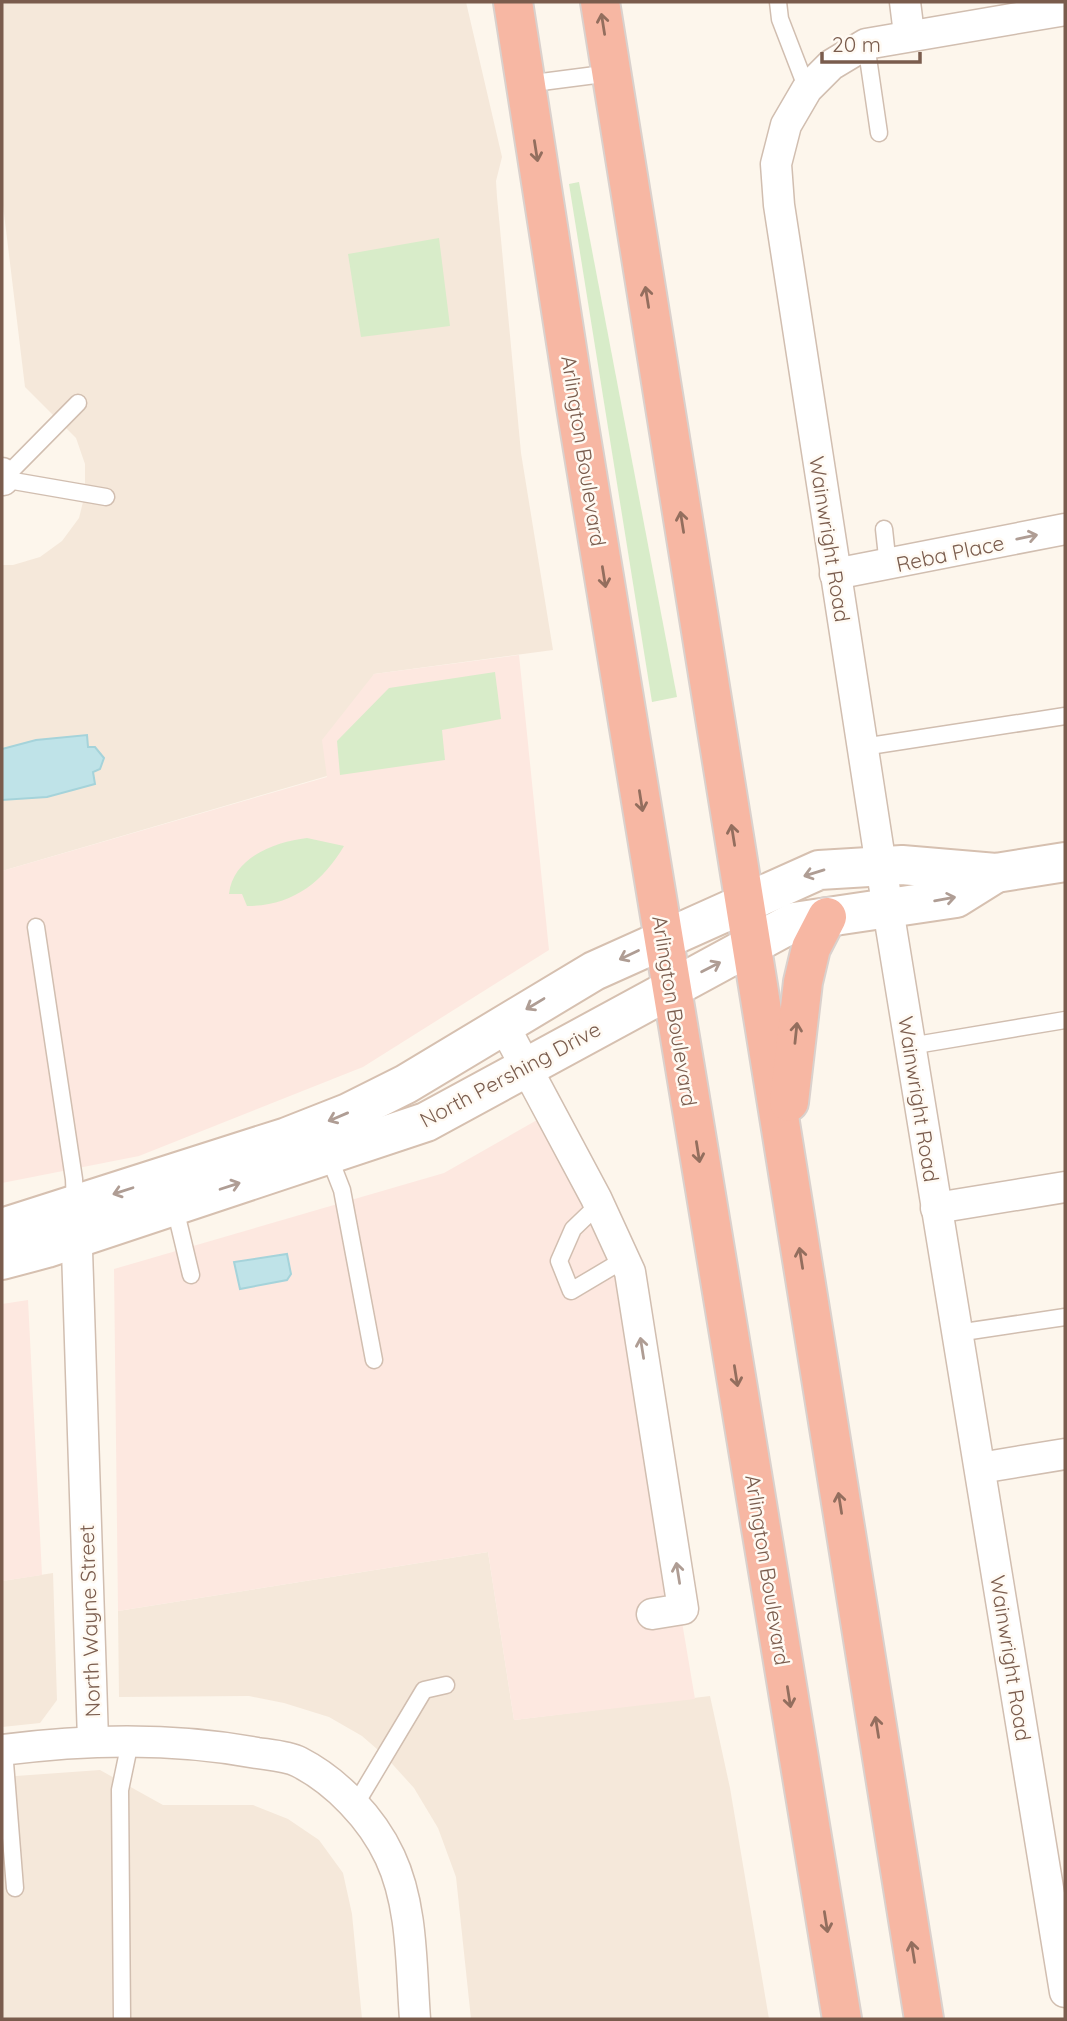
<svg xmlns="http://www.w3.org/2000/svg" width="1067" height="2021" font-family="Quicksand,sans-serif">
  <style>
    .residential { fill: #f5e8da }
    .commercial { fill: #fde8e0 }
    .green { fill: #d8ecc9 }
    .water { fill: #bfe3e8; stroke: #a5d3da; stroke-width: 2 }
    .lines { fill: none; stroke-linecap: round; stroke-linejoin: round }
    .lane-casing { stroke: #d1beb0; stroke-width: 19 }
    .street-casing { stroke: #d1beb0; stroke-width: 33 }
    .secondary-casing { stroke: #d6c0b0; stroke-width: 42 }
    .highway-casing { stroke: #dad1cd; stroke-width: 42 }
    .lane { stroke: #fff; stroke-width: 16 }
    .street { stroke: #fff; stroke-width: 30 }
    .secondary { stroke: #fff; stroke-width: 38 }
    .highway { stroke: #f7b7a3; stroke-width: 38 }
    .oneway { stroke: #936e5e }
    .oneway2 { stroke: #af9d94 }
    .labels { text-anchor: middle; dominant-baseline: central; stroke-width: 5; stroke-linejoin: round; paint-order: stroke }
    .street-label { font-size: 21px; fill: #7a5c4d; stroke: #fffaf3 }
  </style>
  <rect width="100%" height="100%" fill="#fdf6ec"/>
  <g class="residential">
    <polygon points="2,2 466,2 502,157 496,181 497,197 521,453 553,650 374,674 327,776 2,871 2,565 13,565 40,557 62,541 79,518 85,494 85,464 76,438 25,387 2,197"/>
    <polygon points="488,1552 514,1720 710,1696 730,1788 769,2019 471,2019 456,1877 438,1828 414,1788 385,1756 362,1736 329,1717 284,1703 249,1696 119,1697 118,1611"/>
    <polygon points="53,1573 57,1700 40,1723 2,1727 2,1581"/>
    <polygon points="100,1770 163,1805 253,1805 288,1819 319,1840 343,1873 352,1914 362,2019 2,2019 2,1777"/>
  </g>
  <g class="commercial">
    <polygon points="519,655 549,950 363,1067 139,1156 2,1183 2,871 327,777 322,740 374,674"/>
    <polygon points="537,1120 623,1272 695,1699 514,1720 488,1552 118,1611 114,1269 444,1173"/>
    <polygon points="28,1300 42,1575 2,1581 2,1304"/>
  </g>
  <g class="green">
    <polygon points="579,182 677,697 652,702 569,184"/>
    <polygon points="439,238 450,326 361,337 348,254"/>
    <polygon points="495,672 501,719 442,730 445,760 340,775 337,741 389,688"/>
    <path d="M307 838 344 846C322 883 292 906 247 906L242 894H229C233 857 275 842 307 838Z"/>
  </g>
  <g class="water">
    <polygon points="87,735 88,747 95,747 104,758 100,769 93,772 95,784 47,797 2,800 2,749 36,740"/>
    <polygon points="287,1254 291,1274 287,1280 240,1289 234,1262"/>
  </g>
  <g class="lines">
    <defs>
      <g id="lane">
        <polyline points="778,2 780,19 807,89"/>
        <polyline points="866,44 879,133"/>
        <polyline points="526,84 611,73"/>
        <polyline points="2,479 106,497"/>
        <polyline points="2,480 78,403"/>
        <polyline points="884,529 888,566"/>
        <polyline points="863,747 1065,716"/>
        <polyline points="36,927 74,1179 75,1204"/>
        <polyline points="910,1046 1065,1020"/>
        <polyline points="328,1154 342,1190 374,1360"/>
        <polyline points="174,1204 191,1275"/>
        <polyline points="599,1204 573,1229 559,1261 571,1291 625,1259"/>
        <polyline points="957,1333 1065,1317"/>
        <polyline points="4,1750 15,1888"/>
        <polyline points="354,1807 424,1690 446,1685"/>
        <polyline points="122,2019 120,1790 130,1742"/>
      </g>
      <g id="street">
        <polyline points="905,2 909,34"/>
        <polyline points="1065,10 866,44 831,65 807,89 786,125 776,164 779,205 881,866 1065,1992"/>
        <polyline points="2,473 3,480"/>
        <polyline points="835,574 1065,529"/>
        <polyline points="503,1024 596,1198 630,1272 683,1609 652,1614"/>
        <polyline points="936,1208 1065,1187"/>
        <polyline points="76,1219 93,1740"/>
        <polyline points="980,1468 1065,1454"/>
        <path d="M2 1750C86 1739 173 1737 257 1753 270 1755 287 1756 299 1762 336 1781 372 1818 390 1857 413 1906 411 1966 415 2019"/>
      </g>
      <g id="secondary">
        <polyline points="2,1228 287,1137 348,1113 406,1084 594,971 819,870 902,865 996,873 1065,862"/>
        <polyline points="2,1260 47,1248 426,1122 794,922 956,898 996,873"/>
      </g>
      <g id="highway">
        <polyline points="513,2 577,413 842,2019"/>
        <polyline points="600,2 924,2019"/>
        <polyline points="789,1102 803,982 811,948 827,917"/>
      </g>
    </defs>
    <use href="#lane" class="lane-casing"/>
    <use href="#street" class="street-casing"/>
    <use href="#secondary" class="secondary-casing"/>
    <use href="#highway" class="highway-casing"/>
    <use href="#lane" class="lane"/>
    <use href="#street" class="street"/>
    <use href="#secondary" class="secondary"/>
    <use href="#highway" class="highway"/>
  </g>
  <defs><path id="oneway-shaft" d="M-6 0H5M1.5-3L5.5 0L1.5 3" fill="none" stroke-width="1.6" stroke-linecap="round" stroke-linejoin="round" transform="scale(1.75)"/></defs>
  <g class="oneway">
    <use href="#oneway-shaft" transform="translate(603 24) rotate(-99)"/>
    <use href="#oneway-shaft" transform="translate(536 151) rotate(81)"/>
    <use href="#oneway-shaft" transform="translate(647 297) rotate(-99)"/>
    <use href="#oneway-shaft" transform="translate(682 522) rotate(-99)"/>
    <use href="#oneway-shaft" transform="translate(604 577) rotate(81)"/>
    <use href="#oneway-shaft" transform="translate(641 801) rotate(81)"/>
    <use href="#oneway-shaft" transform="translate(733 835) rotate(-99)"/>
    <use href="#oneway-shaft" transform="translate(796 1033) rotate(-84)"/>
    <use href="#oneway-shaft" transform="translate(698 1152) rotate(81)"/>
    <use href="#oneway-shaft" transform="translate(801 1258) rotate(-99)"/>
    <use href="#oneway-shaft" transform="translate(736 1376) rotate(81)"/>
    <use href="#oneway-shaft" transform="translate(840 1503) rotate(-99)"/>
    <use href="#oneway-shaft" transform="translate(789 1697) rotate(81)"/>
    <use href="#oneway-shaft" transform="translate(877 1727) rotate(-99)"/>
    <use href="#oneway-shaft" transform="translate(826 1922) rotate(81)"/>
    <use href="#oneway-shaft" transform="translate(913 1952) rotate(-99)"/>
  </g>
  <g class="oneway2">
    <use href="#oneway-shaft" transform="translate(1027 537) rotate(-12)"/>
    <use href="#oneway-shaft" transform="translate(814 873) rotate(163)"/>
    <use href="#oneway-shaft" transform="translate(945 899) rotate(-10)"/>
    <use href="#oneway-shaft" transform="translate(629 955) rotate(155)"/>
    <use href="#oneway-shaft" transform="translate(711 967) rotate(-27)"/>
    <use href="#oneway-shaft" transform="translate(535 1004) rotate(149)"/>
    <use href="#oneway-shaft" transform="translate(338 1117) rotate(157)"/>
    <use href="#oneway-shaft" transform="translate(230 1186) rotate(-18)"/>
    <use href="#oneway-shaft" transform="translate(123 1191) rotate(162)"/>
    <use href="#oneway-shaft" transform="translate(642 1348) rotate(-99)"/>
    <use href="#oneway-shaft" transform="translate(678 1573) rotate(-99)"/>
  </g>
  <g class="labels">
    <g class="street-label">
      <text transform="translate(584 451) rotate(81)">Arlington Boulevard</text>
      <text transform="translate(830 539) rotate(81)">Wainwright Road</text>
      <text transform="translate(950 553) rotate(-12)">Reba Place</text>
      <text transform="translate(675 1011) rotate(81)">Arlington Boulevard</text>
      <text transform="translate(510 1074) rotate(-28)">North Pershing Drive</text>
      <text transform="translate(919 1099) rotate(81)">Wainwright Road</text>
      <text transform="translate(768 1570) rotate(81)">Arlington Boulevard</text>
      <text transform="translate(89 1621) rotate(-92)">North Wayne Street</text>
      <text transform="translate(1011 1658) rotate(81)">Wainwright Road</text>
    </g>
  </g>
  <rect width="1067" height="2021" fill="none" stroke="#7a5c4d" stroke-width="7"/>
  <path d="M822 52v10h98v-10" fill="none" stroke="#7a5c4d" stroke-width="3.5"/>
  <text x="832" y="52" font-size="21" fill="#7a5c4d" stroke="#fffaf3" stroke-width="5" paint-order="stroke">20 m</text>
</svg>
